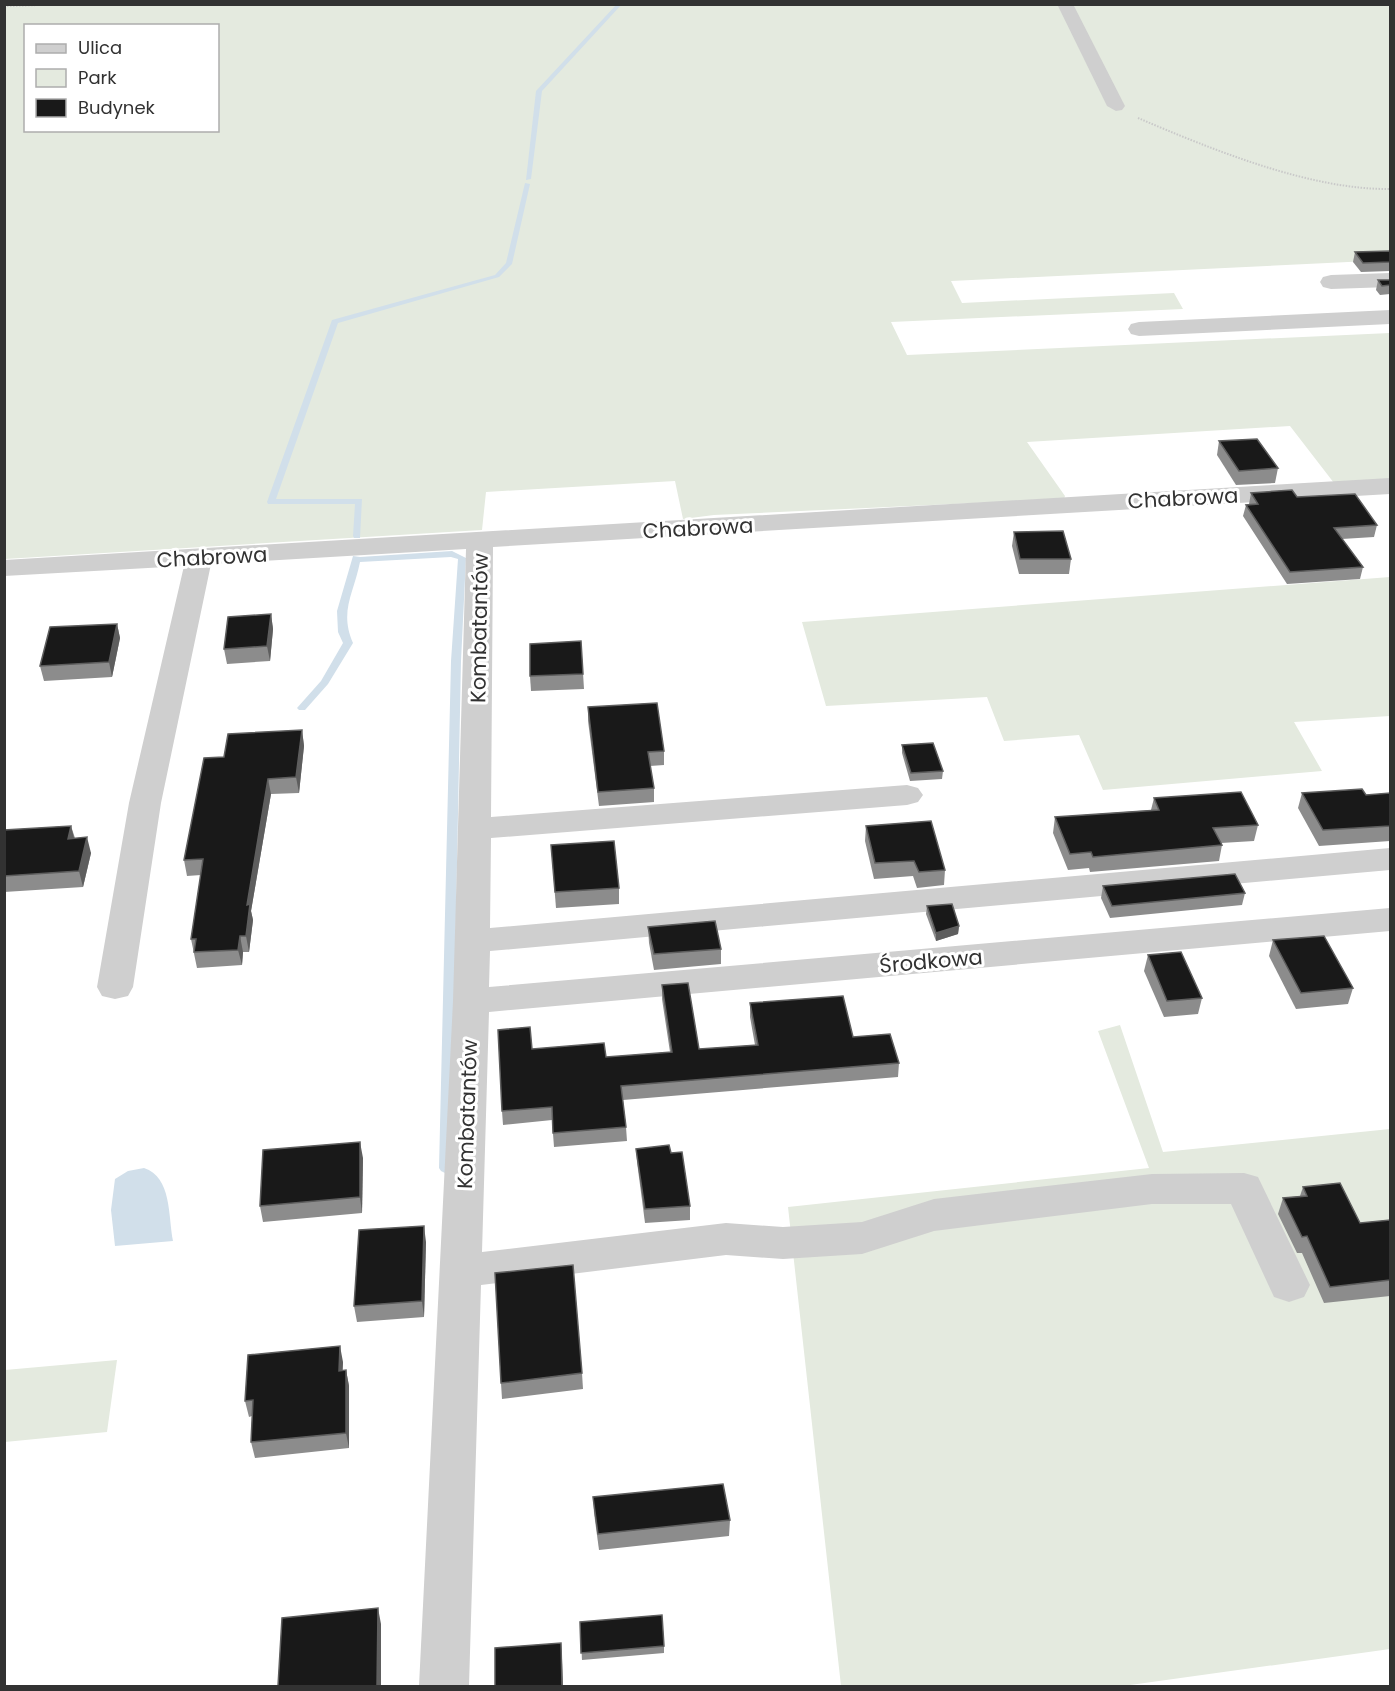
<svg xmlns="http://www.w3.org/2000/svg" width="1395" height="1691" font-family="Poppins,sans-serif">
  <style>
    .green { fill: #e4eadf; fill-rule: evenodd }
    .water { fill: #d1dfea }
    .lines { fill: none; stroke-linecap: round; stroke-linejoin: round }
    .stream { fill: #d1dfea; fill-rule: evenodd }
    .path { stroke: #c9c9c9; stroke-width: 2; stroke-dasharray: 1.5 1.5; stroke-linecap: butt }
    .minor { fill: #cfcfcf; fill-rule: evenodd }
    .wall { fill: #8c8c8c }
    .shaded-wall { fill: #5e5e5e }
    .building { fill: #191919; stroke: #5e5e5e; stroke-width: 1.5 }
    .labels { text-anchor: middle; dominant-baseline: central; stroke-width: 6; stroke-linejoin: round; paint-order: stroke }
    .street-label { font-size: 21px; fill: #323232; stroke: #fff }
  </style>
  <rect width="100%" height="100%" fill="#fff"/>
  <g class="green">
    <path d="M5 5H1390V260L951 281 962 303 1174 293 1183 309 891 322 907 355 1390 333V480L1334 483 1290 426 1027 442 1065 496 1064 499 714 515 683 519 675 481 486 492 482 530 5 559ZM26 26H218V130H26Z"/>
    <polygon points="1390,577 1390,716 1294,722 1322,771 1103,790 1079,735 1004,741 987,697 826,706 802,622"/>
    <polygon points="1120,1025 1163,1152 1390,1129 1390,1649 1123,1686 841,1686 788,1207 1149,1168 1098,1031"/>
    <polygon points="117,1360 107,1432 5,1442 5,1370"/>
  </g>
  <path class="water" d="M144 1168C172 1177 168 1216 173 1241L115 1246 111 1210 115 1179 128 1171Z"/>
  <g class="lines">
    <g class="stream">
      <polygon points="617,4 622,4 542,91 531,179 526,180 536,91"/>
      <polygon points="525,183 530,184 512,264 499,277 338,323 276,499 362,499 360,538 354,538 353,536 355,504 268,504 267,502 332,320 495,275 506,263"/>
      <path d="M452 551 466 558 461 661 451 1168 449 1171 445 1173 441 1171 439 1168 451 661 458 559 451 557 360 562C354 593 339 611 353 643L328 684 305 710H299L297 708 321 681 343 643 338 632 337 611 353 556 360 557Z"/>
    </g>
    <g class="path">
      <polyline points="4,6 74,4"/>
      <path d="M1138 118C1211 149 1310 190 1390 189"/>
    </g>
    <g class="minor">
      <polygon points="1057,4 1073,4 1125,106 1122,110 1116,111 1107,106"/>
      <polygon points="1390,273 1390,287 1331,289 1323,287 1320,282 1323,277 1331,275"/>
      <polygon points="1390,310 1390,324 1139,336 1131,334 1128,329 1131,324 1139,322"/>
      <polygon points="1390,478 1390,494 493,547 491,817 907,785 918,788 923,795 918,802 907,805 491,838 490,928 1390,848 1390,870 490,951 489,987 1390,908 1390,931 489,1012 482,1252 726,1223 783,1227 862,1222 934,1199 1152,1174 1244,1173 1258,1177 1310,1285 1304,1297 1289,1302 1274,1297 1231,1204 1152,1204 934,1231 862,1254 783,1259 726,1255 481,1285 469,1686 419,1686 453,1001 466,549 211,564 161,803 133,987 128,996 115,999 102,996 97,987 129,803 184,566 4,576 4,560"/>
    </g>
  </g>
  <g class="wall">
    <polygon points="1390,251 1390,271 1361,272 1353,262 1355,252"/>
    <polygon points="1378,280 1390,280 1390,294 1380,295 1376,290"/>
    <polygon points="1219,441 1278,468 1275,483 1236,485 1217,455"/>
    <polygon points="1251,493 1297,497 1377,525 1374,537 1342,539 1363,567 1360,579 1287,584 1243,516 1246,505 1249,504"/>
    <polygon points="1014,532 1071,559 1069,574 1019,574 1012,546"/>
    <polygon points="271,614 273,629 270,661 227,664 224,649"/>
    <polygon points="117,624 120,638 112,677 44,681 40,666"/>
    <polygon points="581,641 584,689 531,691 530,676"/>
    <polygon points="588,707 664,751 664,765 650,766 654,788 654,802 599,806 588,721"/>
    <polygon points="302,730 304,746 299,793 271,794 251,911 253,920 249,952 243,952 242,965 197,968 191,939 201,875 187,876 184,860 224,757"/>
    <polygon points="902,745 943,771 942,779 910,781 902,753"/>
    <polygon points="1302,793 1366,795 1390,793 1390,841 1319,846 1298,808"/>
    <polygon points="1154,798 1258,825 1254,841 1221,843 1222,845 1219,861 1090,872 1089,868 1068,870 1053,833 1055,817 1151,810"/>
    <polygon points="71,826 75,838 91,853 83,887 4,892 4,830"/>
    <polygon points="866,826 945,870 944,885 917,888 913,876 874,879 865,841"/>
    <polygon points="551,845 619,888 619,904 556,908"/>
    <polygon points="1103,886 1245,893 1242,905 1110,918 1101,898"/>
    <polygon points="927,906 959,926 958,934 936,941 926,914"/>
    <polygon points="648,927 721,949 721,964 654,970 649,943"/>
    <polygon points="1273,940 1353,988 1348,1004 1296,1009 1269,956"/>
    <polygon points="1148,955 1202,998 1198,1014 1164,1017 1144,971"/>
    <polygon points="662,985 699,1049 755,1045 750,1017 750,1003 853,1037 899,1063 898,1077 623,1100 626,1127 627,1141 554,1147 552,1120 503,1125 502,1111 606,1057 670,1052 662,999"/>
    <polygon points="636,1149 671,1153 690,1206 690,1220 645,1223 637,1162"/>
    <polygon points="363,1158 362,1213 263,1222 260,1206"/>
    <polygon points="1303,1187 1360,1223 1390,1220 1390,1296 1324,1303 1302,1253 1297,1253 1278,1214 1283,1198 1300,1196"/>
    <polygon points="426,1242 424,1317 357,1322 354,1306"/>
    <polygon points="343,1362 342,1371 346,1370 349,1386 349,1448 255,1458 251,1442 252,1416 249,1417 245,1401"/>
    <polygon points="582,1373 583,1389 502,1399 501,1383"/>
    <polygon points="593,1497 730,1520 729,1536 599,1550 594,1513"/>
    <polygon points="580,1622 664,1646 664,1653 582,1660"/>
  </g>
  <g class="shaded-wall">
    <polygon points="271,614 273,629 270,661 267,646"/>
    <polygon points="117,624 120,638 112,677 109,662"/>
    <polygon points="302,730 304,746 299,793 296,777"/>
    <polygon points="268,779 271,794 251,911 253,920 249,952 246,936 247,905"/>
    <polygon points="71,826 75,842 68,839"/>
    <polygon points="87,837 91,853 83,887 79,871"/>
    <polygon points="959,926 958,934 936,941 936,933"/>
    <polygon points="240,936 243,952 242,965 238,950"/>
    <polygon points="360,1142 363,1158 362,1213 360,1197"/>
    <polygon points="424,1226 426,1242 424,1317 422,1301"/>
    <polygon points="340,1346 343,1362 342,1387 339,1371"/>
    <polygon points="346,1370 349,1386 349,1448 346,1433"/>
    <polygon points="378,1608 381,1624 381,1686 377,1686"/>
    <polygon points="561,1643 562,1659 563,1686 562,1686"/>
  </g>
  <g class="building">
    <polygon points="1390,251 1390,262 1363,263 1355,252"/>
    <polygon points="1378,280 1390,280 1390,285 1382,286"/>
    <polygon points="1257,439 1278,468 1239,471 1219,441"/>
    <polygon points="1292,490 1297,497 1355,494 1377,525 1334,528 1363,567 1290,572 1246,505 1258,504 1251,493"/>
    <polygon points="1063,531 1071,559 1020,559 1014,532"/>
    <polygon points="271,614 267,646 224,649 228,617"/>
    <polygon points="117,624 109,662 40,666 50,627"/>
    <polygon points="581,641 583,674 530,676 530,644"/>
    <polygon points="657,703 664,751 648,752 654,788 598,792 588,707"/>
    <polygon points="302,730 296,777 268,779 247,905 250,904 246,936 240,936 238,950 194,952 196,939 191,939 203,859 184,860 204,758 224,757 228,734"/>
    <polygon points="933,743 943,771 911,773 902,745"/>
    <polygon points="1362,789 1366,795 1390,793 1390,826 1323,830 1302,793"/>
    <polygon points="1241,792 1258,825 1213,828 1222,845 1093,857 1091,852 1070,854 1055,817 1159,810 1154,798"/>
    <polygon points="931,821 945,870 919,872 914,861 875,863 866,826"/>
    <polygon points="71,826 68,839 87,837 79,871 4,876 4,830"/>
    <polygon points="614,841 619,888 555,892 551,845"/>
    <polygon points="1235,874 1245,893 1112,906 1103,886"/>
    <polygon points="952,904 959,926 936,933 927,906"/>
    <polygon points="715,921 721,949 654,954 648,927"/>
    <polygon points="1324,936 1353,988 1301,993 1273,940"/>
    <polygon points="1181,952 1202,998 1167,1001 1148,955"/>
    <polygon points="688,983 699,1049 758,1045 750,1003 843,996 853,1037 890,1034 899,1063 621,1086 626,1127 553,1133 552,1107 502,1111 498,1030 530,1027 532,1049 604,1043 606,1057 672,1052 662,985"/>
    <polygon points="360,1142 360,1197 260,1206 263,1150"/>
    <polygon points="669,1145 671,1153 682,1152 690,1206 645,1209 636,1149"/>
    <polygon points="1340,1183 1360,1223 1390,1220 1390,1280 1330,1287 1307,1236 1302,1237 1283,1198 1307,1196 1303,1187"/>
    <polygon points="424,1226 422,1301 354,1306 359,1230"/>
    <polygon points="573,1265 582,1373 501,1383 495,1273"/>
    <polygon points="340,1346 339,1371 346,1370 346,1433 251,1442 253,1400 245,1401 248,1355"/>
    <polygon points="723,1484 730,1520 598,1534 593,1497"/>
    <polygon points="378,1608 377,1686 278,1686 282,1618"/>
    <polygon points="662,1615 664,1646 581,1653 580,1622"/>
    <polygon points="561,1643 562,1686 495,1686 495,1648"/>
  </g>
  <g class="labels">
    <g class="street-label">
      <text transform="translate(1183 498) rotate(-3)">Chabrowa</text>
      <text transform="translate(698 528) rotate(-3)">Chabrowa</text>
      <text transform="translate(212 557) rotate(-3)">Chabrowa</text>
      <text transform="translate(479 628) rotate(-89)">Kombatantów</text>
      <text transform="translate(931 961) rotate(-5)">Środkowa</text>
      <text transform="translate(467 1114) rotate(-88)">Kombatantów</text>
    </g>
  </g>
  <rect width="1395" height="1691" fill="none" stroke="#323232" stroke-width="12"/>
  <rect x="24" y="24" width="195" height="108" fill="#ffffff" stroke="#adadad" stroke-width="1.5"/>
  <rect x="36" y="44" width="30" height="9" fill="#cfcfcf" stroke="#adadad" stroke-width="1.5"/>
  <text x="78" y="54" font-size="18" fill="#323232">Ulica</text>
  <rect x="36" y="69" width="30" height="18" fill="#e4eadf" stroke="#adadad" stroke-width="1.5"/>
  <text x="78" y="84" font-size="18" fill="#323232">Park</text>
  <rect x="36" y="99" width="30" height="18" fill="#191919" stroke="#adadad" stroke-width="1.5"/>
  <text x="78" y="114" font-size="18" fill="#323232">Budynek</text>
</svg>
